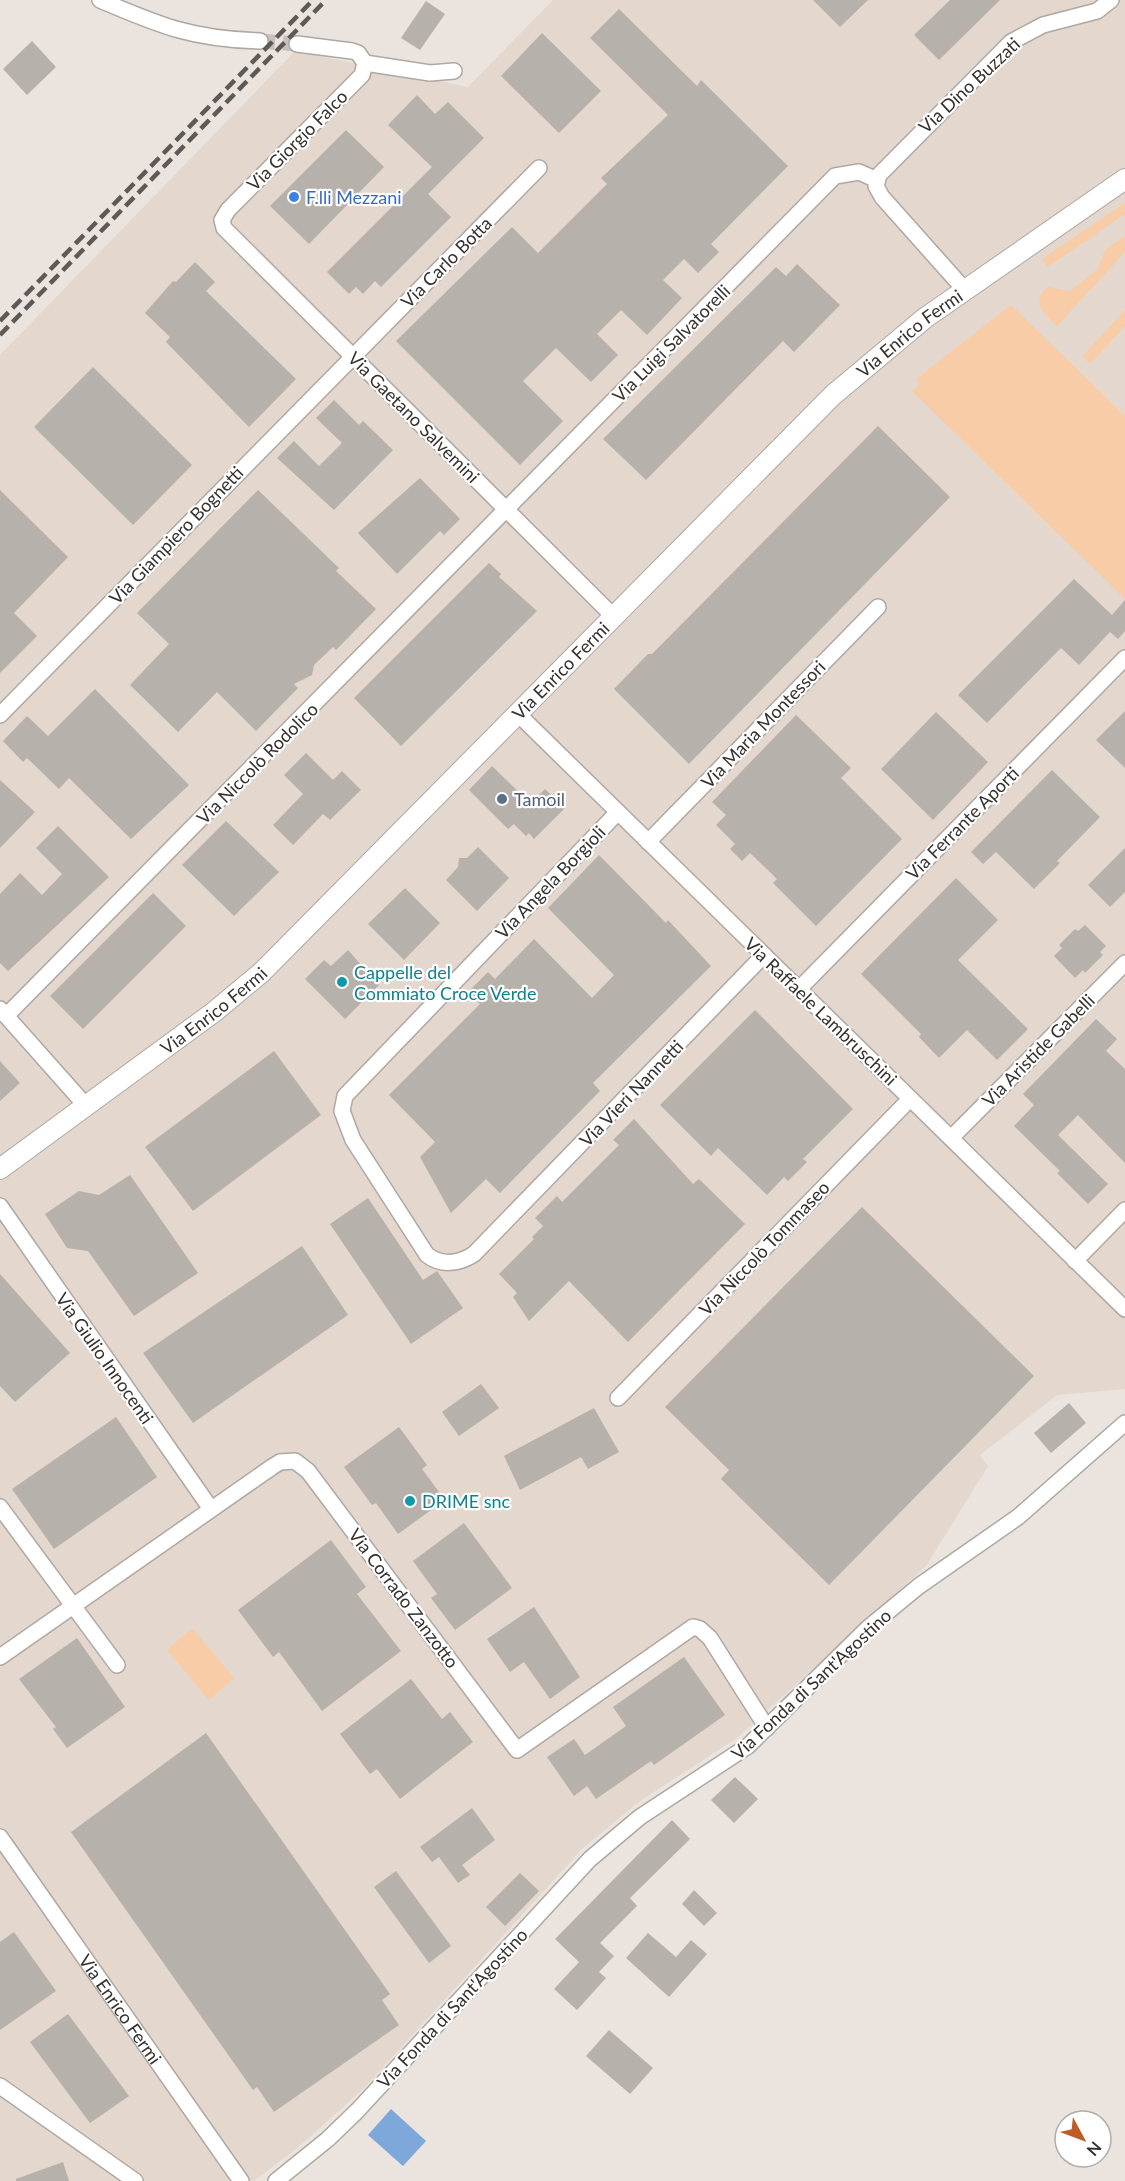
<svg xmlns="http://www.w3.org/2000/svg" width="1125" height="2181" font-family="Lato,sans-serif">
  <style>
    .built { fill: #e4d7cd }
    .green { fill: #f8cca6 }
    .water { fill: #7ea8d9 }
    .building { fill: #b7b1ac }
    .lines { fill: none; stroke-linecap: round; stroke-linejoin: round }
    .street-tunnel { stroke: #c6bfbb; stroke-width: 15; stroke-dasharray: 15 8; stroke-linecap: butt }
    .street-casing { stroke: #aea8a3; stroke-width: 18 }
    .secondary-casing { stroke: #aea8a3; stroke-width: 22 }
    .street { stroke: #fff; stroke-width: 15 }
    .secondary { stroke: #fff; stroke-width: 20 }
    .rail { stroke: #5d5957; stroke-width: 4.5; stroke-dasharray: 12 6; stroke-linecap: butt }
    .shop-dot { fill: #3f7fe0; stroke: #fff; stroke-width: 2 }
    .service-dot { fill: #5c6f8a; stroke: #fff; stroke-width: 2 }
    .culture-dot { fill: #0f9aa8; stroke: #fff; stroke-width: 2 }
    .labels { text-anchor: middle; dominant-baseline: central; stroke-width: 4.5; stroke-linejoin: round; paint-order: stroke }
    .street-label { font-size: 18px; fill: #34312f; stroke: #fff }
    .shop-label { font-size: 18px; fill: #366cbe; stroke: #fff; text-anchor: start }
    .service-label { font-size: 18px; fill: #4e5e75; stroke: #fff; text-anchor: start }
    .culture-label { font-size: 18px; fill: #0d838f; stroke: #fff; text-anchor: start }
  </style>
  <rect width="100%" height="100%" fill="#eae3de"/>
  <polygon class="built" points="553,0 1125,0 1125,1389 1057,1395 980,1455 988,1466 926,1566 737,1738 640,1801 583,1848 363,2089 301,2145 254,2181 0,2181 0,355 295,51 468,87"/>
  <g class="green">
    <polygon points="1125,203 1125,214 1048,267 1042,259"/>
    <path d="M1125 236V252L1057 326C1045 314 1029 302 1048 287L1070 291 1098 269 1105 250Z"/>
    <polygon points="1011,305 1125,416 1125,599 912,391 920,384 916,379"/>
    <polygon points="1125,310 1125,326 1090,364 1083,356"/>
    <polygon points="192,1628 234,1678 209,1700 167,1650"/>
  </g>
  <polygon class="water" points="391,2109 426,2141 403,2166 368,2135"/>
  <g class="building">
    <polygon points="813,0 868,0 840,27"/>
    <polygon points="950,0 1000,0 939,60 914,35"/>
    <polygon points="426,1 445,14 420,50 401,38"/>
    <polygon points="619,9 697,86 701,80 788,166 711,244 719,252 698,273 684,259 663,280 682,298 647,335 621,310 597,334 618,355 591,382 556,348 523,381 563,421 520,465 396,341 512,227 538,253 607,184 601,178 668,115 590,38"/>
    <polygon points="542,33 601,91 559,133 501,76"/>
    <polygon points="32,41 56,67 27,95 3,69"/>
    <polygon points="417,95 435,114 448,102 484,138 428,194 451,217 381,287 375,281 363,294 356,287 349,294 327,272 432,167 388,125"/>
    <polygon points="346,130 384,167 309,244 270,206"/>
    <polygon points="195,262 215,282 206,291 296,379 249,427 166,342 170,337 145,313 173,281 176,282"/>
    <polygon points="797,264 840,305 794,352 783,341 646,480 603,439 776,267 786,276"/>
    <polygon points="93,367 192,465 133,525 34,427"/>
    <polygon points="334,400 359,425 363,421 393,450 334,510 277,458 294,441 319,466 342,443 316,418"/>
    <polygon points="878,426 950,497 689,764 614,689 648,654 652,654"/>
    <polygon points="420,478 460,519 444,535 440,531 397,574 358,533"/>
    <polygon points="0,490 68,557 14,613 37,636 0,673"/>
    <polygon points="258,490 339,568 336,571 376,609 336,650 333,647 314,665 312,675 294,684 298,688 256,731 217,692 178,732 130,685 169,644 137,613"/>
    <polygon points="489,563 501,574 499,577 537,611 401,746 354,698"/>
    <polygon points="1074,579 1112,615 1125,600 1125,631 1118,639 1110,632 1079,665 1061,648 987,723 958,695"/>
    <polygon points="95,689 189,785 131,839 69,778 59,789 27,758 23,762 3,741 27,716 48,736"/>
    <polygon points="1125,711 1125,768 1096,740"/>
    <polygon points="936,712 988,762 933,820 881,769"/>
    <polygon points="796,715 851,768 841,778 902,839 816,926 773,883 777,879 750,853 742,861 730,849 735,844 716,825 726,815 712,802"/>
    <polygon points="306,753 333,780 342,771 361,790 330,820 323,814 293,845 273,825 303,794 284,775"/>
    <polygon points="492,766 523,796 539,795 545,789 565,808 534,839 529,833 526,836 514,824 508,829 469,790"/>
    <polygon points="1052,770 1100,817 1057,861 1060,863 1034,889 996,852 983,864 971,852"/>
    <polygon points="0,780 35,812 0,848"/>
    <polygon points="226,821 279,872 234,916 182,865"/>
    <polygon points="58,826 109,877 8,971 0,963 0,894 20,873 42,895 62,874 36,848"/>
    <polygon points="478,847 509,878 477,911 446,880 458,867 459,858 467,858"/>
    <polygon points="1125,848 1125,892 1110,907 1088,885"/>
    <polygon points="599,855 666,923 668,920 711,966 593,1083 600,1091 500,1193 486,1179 451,1213 420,1157 435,1142 389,1095 480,1004 468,992 488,972 495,979 534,939 592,998 614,975 548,908"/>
    <polygon points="956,878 998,920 958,960 1028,1029 997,1060 967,1030 939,1058 919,1037 921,1034 861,974"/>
    <polygon points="405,888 440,923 404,960 368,924"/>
    <polygon points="153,893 186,926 83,1029 50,996"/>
    <polygon points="1085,925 1106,946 1100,952 1103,955 1085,973 1083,970 1075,978 1054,956 1062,948 1059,945 1075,929 1078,931"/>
    <polygon points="348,950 379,985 345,1019 305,979 324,960 331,966"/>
    <polygon points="755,1010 853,1109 803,1159 807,1162 788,1181 784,1177 767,1195 718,1148 711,1156 660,1105"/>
    <polygon points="1096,1019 1117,1039 1106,1051 1125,1069 1125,1163 1078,1115 1058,1135 1108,1184 1088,1204 1057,1173 1060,1171 1014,1126 1034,1105 1023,1094"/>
    <polygon points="274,1051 321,1115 193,1211 145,1147"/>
    <polygon points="0,1061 20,1083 0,1101"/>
    <polygon points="634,1119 693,1184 699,1179 745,1224 628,1342 569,1281 529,1321 513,1297 517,1293 499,1274 534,1239 532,1237 543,1226 535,1218 557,1196 562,1202 619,1145 613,1140"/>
    <polygon points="130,1175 198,1273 134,1316 88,1251 67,1248 45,1214 79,1191 99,1195"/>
    <polygon points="368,1198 423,1280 437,1271 463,1308 411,1344 330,1224"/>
    <polygon points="862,1207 1034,1376 829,1585 721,1479 729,1470 665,1407"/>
    <polygon points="302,1246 348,1315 193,1423 143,1353"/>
    <polygon points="0,1274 70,1353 15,1402 0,1386"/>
    <polygon points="481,1384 499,1408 459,1436 442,1412"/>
    <polygon points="1069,1403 1086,1423 1051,1453 1034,1433"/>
    <polygon points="594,1408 619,1452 588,1469 581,1457 520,1490 504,1456"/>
    <polygon points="116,1417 157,1477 54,1549 12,1489"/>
    <polygon points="399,1427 427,1465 422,1469 445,1500 398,1534 376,1503 372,1505 344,1467"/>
    <polygon points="464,1523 512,1588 455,1630 431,1598 437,1594 413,1561"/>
    <polygon points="331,1540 366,1587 357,1594 401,1651 322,1711 279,1652 273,1657 238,1610"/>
    <polygon points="534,1607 580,1677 550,1699 524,1662 510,1672 487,1639"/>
    <polygon points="77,1638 125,1707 67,1748 53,1729 56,1727 19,1679"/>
    <polygon points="684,1657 725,1715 654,1765 651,1761 596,1799 587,1786 574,1796 547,1757 574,1739 585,1755 626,1726 613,1707"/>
    <polygon points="411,1679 442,1719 450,1712 473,1742 400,1799 377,1769 370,1774 340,1734"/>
    <polygon points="206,1733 390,1994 382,2000 399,2025 274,2112 257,2087 253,2090 71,1832"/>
    <polygon points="735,1777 758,1799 734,1823 711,1800"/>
    <polygon points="472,1808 495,1840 462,1865 470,1875 458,1883 439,1857 432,1862 420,1847"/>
    <polygon points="672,1820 690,1839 630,1898 637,1906 600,1943 614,1956 599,1972 606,1978 577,2010 554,1989 579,1962 555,1939"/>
    <polygon points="396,1871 451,1946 429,1963 374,1887"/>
    <polygon points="520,1873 539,1891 505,1926 486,1907"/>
    <polygon points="694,1890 717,1913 704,1926 682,1904"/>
    <polygon points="14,1932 56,1991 0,2030 0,1942"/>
    <polygon points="648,1933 676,1957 691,1940 707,1954 669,1997 626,1958"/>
    <polygon points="68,2014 129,2096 90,2123 30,2042"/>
    <polygon points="609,2030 653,2068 630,2094 586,2056"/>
    <polygon points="63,2162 69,2181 16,2181 16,2179"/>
  </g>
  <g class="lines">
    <polyline class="street-tunnel" points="260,41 297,44"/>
    <defs>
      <g id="street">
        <path d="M100 0C161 26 192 39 260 41"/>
        <polyline points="297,44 352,51 358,53 365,63"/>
        <polyline points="365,63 362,75 228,210 222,220 224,228 613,616"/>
        <polyline points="365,63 430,73 454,71"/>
        <polyline points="964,289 882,197 876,186 879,175 1011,42 1043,25 1097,11 1111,0"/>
        <polyline points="517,713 1125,1309"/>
        <polyline points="0,715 539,168"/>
        <path d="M618 812 345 1096 342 1111 353 1140 427 1255C441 1266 459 1264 474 1254L764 955"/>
        <polyline points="648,842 878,607"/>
        <polyline points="799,989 1125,658"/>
        <polyline points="0,1009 87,1107"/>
        <polyline points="6,1016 835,176 859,172 877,180"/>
        <polyline points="951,1138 1125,963"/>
        <polyline points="0,1206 211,1509"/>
        <polyline points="1075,1261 1125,1210"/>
        <polyline points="618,1398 910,1099"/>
        <polyline points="0,1507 117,1665"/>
        <polyline points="0,1657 272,1467 280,1462 295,1461 308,1471 517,1750 693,1627 700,1629 710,1638 767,1728"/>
        <path id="s1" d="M0 1837 241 2181"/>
        <polyline points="0,2086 135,2181"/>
        <polyline points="276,2181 328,2139 357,2111 590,1859 640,1817 748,1746 868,1628 919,1586 1018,1517 1125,1423"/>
      </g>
      <g id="secondary">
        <path id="s2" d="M0 1169 214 1012 262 972 833 395 925 318 1125 179"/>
      </g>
    </defs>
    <use href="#street" class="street-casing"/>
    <use href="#secondary" class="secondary-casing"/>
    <use href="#street" class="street"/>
    <use href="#secondary" class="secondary"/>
    <g class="rail">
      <polyline points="0,321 313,0"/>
      <polyline points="0,335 326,0"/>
    </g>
  </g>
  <circle class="shop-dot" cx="294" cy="197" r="6"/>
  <circle class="service-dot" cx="502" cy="799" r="6"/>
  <g class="culture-dot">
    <circle cx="342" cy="982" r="6"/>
    <circle cx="410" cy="1501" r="6"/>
  </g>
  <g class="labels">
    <g class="street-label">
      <text transform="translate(969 85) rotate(-43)">Via Dino Buzzati</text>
      <text transform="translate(297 140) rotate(-45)">Via Giorgio Falco</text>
      <text transform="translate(446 262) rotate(-45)">Via Carlo Botta</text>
      <text stroke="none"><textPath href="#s2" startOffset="1238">Via Enrico Fermi</textPath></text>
      <text transform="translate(671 343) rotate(-45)">Via Luigi Salvatorelli</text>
      <text transform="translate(414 417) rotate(45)">Via Gaetano Salvemini</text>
      <text transform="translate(176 535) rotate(-46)">Via Giampiero Bognetti</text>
      <text stroke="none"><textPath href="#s2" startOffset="752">Via Enrico Fermi</textPath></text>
      <text transform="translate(763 724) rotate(-46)">Via Maria Montessori</text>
      <text transform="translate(257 763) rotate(-45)">Via Niccolò Rodolico</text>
      <text transform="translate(962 823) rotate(-45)">Via Ferrante Aporti</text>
      <text transform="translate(550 882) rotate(-46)">Via Angela Borgioli</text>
      <text stroke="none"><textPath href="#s2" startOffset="266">Via Enrico Fermi</textPath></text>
      <text transform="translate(821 1011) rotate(44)">Via Raffaele Lambruschini</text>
      <text transform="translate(1038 1050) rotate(-45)">Via Aristide Gabelli</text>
      <text transform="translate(631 1093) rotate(-46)">Via Vieri Nannetti</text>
      <text transform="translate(764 1248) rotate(-46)">Via Niccolò Tommaseo</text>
      <text transform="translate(105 1358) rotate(55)">Via Giulio Innocenti</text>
      <text transform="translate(404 1598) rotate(53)">Via Corrado Zanzotto</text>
      <text transform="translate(811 1684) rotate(-43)">Via Fonda di Sant'Agostino</text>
      <text transform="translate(452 2008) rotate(-47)">Via Fonda di Sant'Agostino</text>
      <text stroke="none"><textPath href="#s1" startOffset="210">Via Enrico Fermi</textPath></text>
    </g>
    <g class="shop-label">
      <text x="306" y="197">F.lli Mezzani</text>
    </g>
    <g class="service-label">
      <text x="514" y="799">Tamoil</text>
    </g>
    <g class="culture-label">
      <text x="354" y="972">Cappelle del<tspan x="354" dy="21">Commiato Croce Verde</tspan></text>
      <text x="422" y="1501">DRIME snc</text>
    </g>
  </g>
  <g transform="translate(1083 2139) rotate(131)"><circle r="28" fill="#ffffff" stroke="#aeadac" stroke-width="1.5"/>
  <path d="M0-4.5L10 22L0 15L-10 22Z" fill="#c05c25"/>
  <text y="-9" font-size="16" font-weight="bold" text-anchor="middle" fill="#34312f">N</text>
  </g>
</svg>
